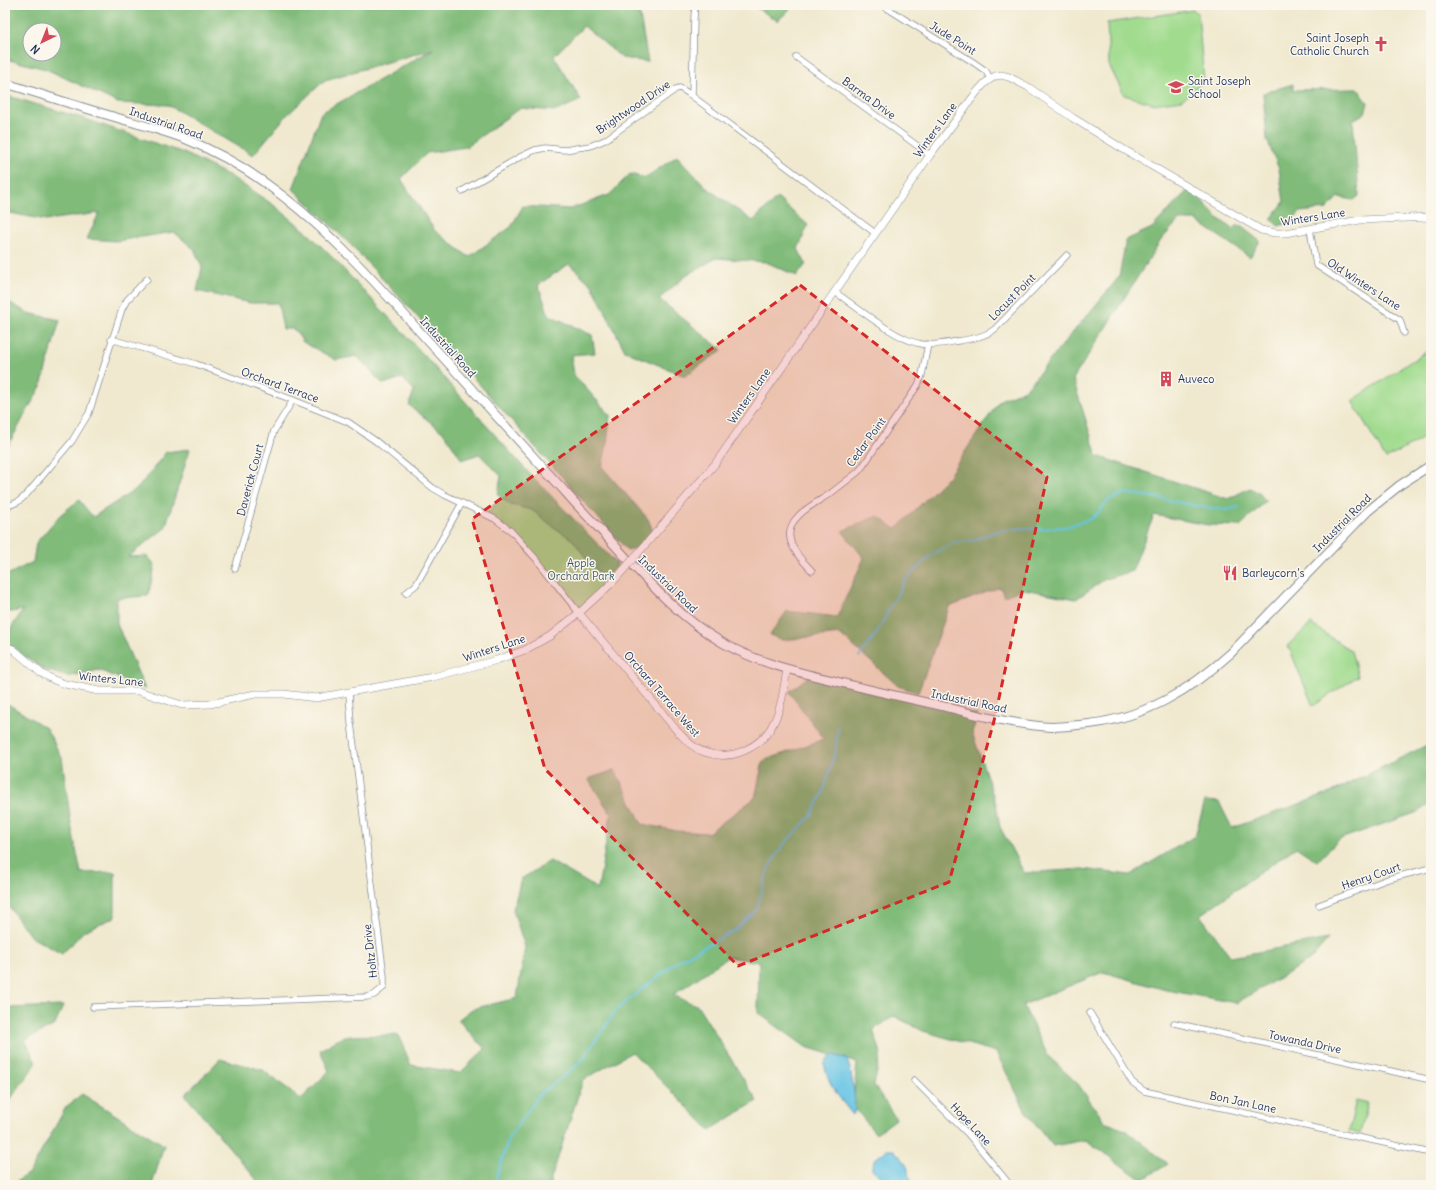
<svg xmlns="http://www.w3.org/2000/svg" width="1436" height="1190" font-family="Delius,sans-serif">
  <style>
    .green { fill: #a0db8e; stroke: #5e8576 }
    .forest { fill: #80bb79; stroke: #4e756c; fill-rule: evenodd }
    .water { fill: #67c5e5; stroke: #417aa2 }
    .lines { fill: none; stroke-linecap: round; stroke-linejoin: round }
    .stream { stroke: #67c5e5; stroke-width: 2 }
    .minor-casing { stroke: #868c96; stroke-width: 7 }
    .tertiary-casing { stroke: #868c96; stroke-width: 8 }
    .secondary-casing { stroke: #868c96; stroke-width: 10 }
    .minor { stroke: #fff; stroke-width: 5.5 }
    .tertiary { stroke: #fff; stroke-width: 7 }
    .secondary { stroke: #fff; stroke-width: 8 }
    .tertiary-bridge-casing { stroke: #868c96; stroke-width: 8; stroke-linecap: butt }
    .tertiary-bridge { stroke: #fff; stroke-width: 7 }
    .marked { fill: #d62828; fill-opacity: 0.2; stroke: #d62828; stroke-width: 3; stroke-dasharray: 8 5; stroke-linejoin: round }
    .labels { text-anchor: middle; dominant-baseline: central; stroke-width: 3; stroke-linejoin: round; paint-order: stroke }
    .street-label { font-size: 11px; fill: #1b2f5e; stroke: #fbf7ec }
    .poi-label { font-size: 11px; fill: #1b2f5e; stroke: #fbf7ec; text-anchor: start }
    .park-label { font-size: 11px; fill: #3c5a6a; stroke: #fbf7ec }
  </style>
  <rect width="100%" height="100%" fill="#fbf7ec"/>
  <filter id="ink" filterUnits="userSpaceOnUse"><feTurbulence type="fractalNoise" baseFrequency=".025" numOctaves="2"/><feDisplacementMap in="SourceGraphic" scale="8" xChannelSelector="R" yChannelSelector="G"/><feConvolveMatrix kernelMatrix="1 2 1 2 8 2 1 2 1" color-interpolation-filters="sRGB"/></filter>
  <filter id="wash" filterUnits="userSpaceOnUse"><feTurbulence type="fractalNoise" baseFrequency=".012" numOctaves="4" result="noise"/><feDisplacementMap in="SourceGraphic" scale="16" xChannelSelector="R" yChannelSelector="G"/><feGaussianBlur stdDeviation="0.9" result="paint"/><feColorMatrix in="noise" values="0 0 0 0 0 0 0 0 0 0 0 0 0 0 0 0 0 1.4 0 .05"/><feComposite in="paint" operator="in"/></filter>
  <g filter="url(#wash)">
    <rect width="100%" height="100%" fill="#f0e9cf"/>
    <g class="green">
      <polygon points="1193,10 1198,14 1204,81 1182,100 1154,104 1124,95 1109,65 1107,23"/>
      <polygon points="1431,348 1431,434 1386,459 1352,401"/>
      <polygon points="527,471 622,570 579,613 518,539 486,514"/>
      <polygon points="1311,624 1351,651 1358,676 1313,706 1288,645"/>
      <polygon points="1356,1100 1368,1103 1360,1134 1349,1131"/>
    </g>
    <g class="forest">
      <path d="M5 5H638L648 62 622 58 584 26 554 56 581 100 556 111 520 108 466 147 427 153 401 179 435 231 469 257 511 227 523 206 570 209 609 195 630 174 645 178 677 156 707 188 753 221 777 198 808 225 798 249 806 264 797 276 766 262 716 258 688 274 659 299 722 350 685 376 625 351 592 285 569 264 538 285 549 315 592 335 595 353 571 355 574 375 610 415 607 445 602 467 648 519 654 534 646 544 628 551 471 375 354 248 293 189 321 113 433 49 325 80 287 115 253 155 168 105 118 103 46 69 5 59ZM30 30H54V54H30Z"/>
      <polygon points="752,5 794,5 778,21"/>
      <polygon points="1293,84 1293,90 1358,89 1368,103 1365,113 1353,120 1359,196 1354,200 1338,197 1327,209 1300,212 1292,222 1278,226 1271,219 1284,202 1279,169 1267,140 1263,93"/>
      <polygon points="5,95 82,118 184,153 230,176 275,206 307,232 331,256 413,343 527,471 617,564 604,579 586,558 573,540 554,527 532,510 511,505 498,495 501,476 479,454 462,460 445,434 409,405 414,390 402,378 383,384 357,356 336,360 303,342 294,329 283,329 278,303 250,303 197,291 202,267 194,249 174,232 116,241 87,239 99,213 46,220 5,212"/>
      <polygon points="1190,188 1218,218 1232,229 1239,225 1260,241 1250,257 1195,220 1179,220 1161,240 1073,379 1097,456 1228,499 1250,488 1259,493 1266,501 1240,526 1208,525 1154,515 1132,571 1105,579 1076,599 1024,589 1004,596 1000,587 949,607 918,693 898,686 840,634 782,640 770,635 787,611 837,617 864,558 842,531 877,516 896,529 948,477 1000,400 1025,390 1119,277 1126,240 1152,228"/>
      <polygon points="5,300 28,313 60,320 41,386 5,451"/>
      <polygon points="190,449 165,528 128,557 147,556 155,565 148,596 117,598 117,624 145,689 99,670 67,677 43,669 5,642 5,637 23,610 5,613 5,576 33,562 36,543 60,515 79,500 93,517 138,488 166,452"/>
      <polygon points="810,675 978,715 972,732 996,804 1000,827 1024,873 1082,869 1130,875 1195,836 1205,801 1219,802 1232,828 1330,793 1431,743 1431,803 1418,812 1340,839 1317,861 1296,847 1200,915 1231,957 1328,939 1310,960 1236,1003 1166,990 1103,972 1023,1005 1048,1056 1078,1084 1105,1122 1127,1131 1168,1164 1142,1180 1086,1140 1053,1146 1026,1112 996,1052 923,1031 894,1016 873,1030 881,1053 874,1085 896,1119 876,1134 853,1106 857,1063 806,1047 758,1013 759,962 728,957 673,995 698,1006 757,1101 710,1130 632,1052 583,1080 550,1182 551,1185 258,1185 256,1179 185,1095 220,1059 263,1070 301,1099 329,1071 320,1050 344,1036 398,1035 411,1065 460,1073 485,1049 458,1020 472,1009 517,998 525,947 513,910 521,879 550,861 598,889 611,814 588,779 615,770 642,824 677,831 708,833 755,798 763,761 824,739 789,692"/>
      <polygon points="5,702 46,728 62,758 71,824 81,873 115,872 115,917 84,931 62,954 31,937 5,901"/>
      <polygon points="63,1006 55,1025 25,1040 36,1063 5,1107 5,1008"/>
      <polygon points="82,1094 164,1145 152,1185 12,1185 30,1172 66,1107"/>
    </g>
    <g class="water">
      <path d="M832 1055 846 1058C851 1066 858 1108 853 1115 843 1103 823 1078 825 1063Z"/>
      <path d="M887 1150H894C898 1154 906 1163 908 1169 908 1174 908 1175 911 1179L910 1185C888 1185 889 1183 872 1169V1166L875 1159Z"/>
    </g>
    <g class="lines">
      <g class="stream">
        <polyline points="859,657 876,634 905,580 930,556 952,543 974,540 997,531 1023,528 1042,529 1066,527 1093,518 1108,501 1124,493 1154,497 1202,507 1227,510 1239,507"/>
        <polyline points="494,1185 509,1137 540,1094 569,1072 583,1059 616,1010 679,960 734,931 757,909 768,869 784,844 811,816 823,793 835,753 838,727"/>
      </g>
    </g>
  </g>
  <g filter="url(#ink)">
    <g class="lines">
      <defs>
        <g id="minor">
          <polyline points="882,5 973,62 986,71 990,79"/>
          <polyline points="796,57 930,155"/>
          <polyline points="692,95 694,18 695,5"/>
          <polyline points="462,191 520,157 535,150 545,148 565,150 577,148 590,146 605,140 676,89 680,88 688,93 875,233"/>
          <polyline points="1310,229 1316,265 1400,320 1404,333"/>
          <path d="M835 292C858 308 895 339 921 344 933 346 946 343 958 341 971 339 984 337 995 329L1067 255"/>
          <polyline points="111,339 196,364 293,400 348,422 377,442 433,488 445,495 495,519 511,531 537,560 579,613"/>
          <path d="M5 506C15 505 20 501 27 494L72 441 84 421 89 413 122 309 127 300 147 279"/>
          <polyline points="235,569 274,431 293,400"/>
          <path d="M812 571C804 562 792 551 790 538 786 516 817 503 831 493 840 486 849 479 858 472L863 466 918 385 922 375 928 344"/>
          <polyline points="406,593 416,585 462,503"/>
          <polyline points="1319,905 1388,879 1431,868"/>
          <polyline points="93,1007 367,997 374,995 384,987 384,976 351,723 349,693"/>
          <polyline points="1090,1013 1132,1082 1144,1091 1431,1153"/>
          <polyline points="1174,1023 1431,1080"/>
          <polyline points="914,1080 968,1134 1010,1185"/>
        </g>
        <g id="tertiary">
          <polyline points="646,544 715,464 930,155 976,93 985,83 995,76 1001,75 1009,77 1028,87 1073,118 1123,149 1261,230 1275,233 1285,233 1360,220 1431,217"/>
          <path d="M579 613 678 732C686 740 693 748 704 752 731 762 762 748 774 722 782 706 784 687 787 669"/>
          <polyline points="5,646 13,649 41,673 54,680 65,684 99,691 138,691 182,705 210,704 255,694 284,694 316,698 433,677 497,660 525,650 550,636 579,613 613,582"/>
        </g>
        <path id="secondary" d="M5 83C43 95 80 107 118 118 142 125 165 131 188 140 222 154 255 174 284 197 334 236 377 284 420 332 463 379 506 426 549 474 564 490 578 507 594 523 635 566 671 613 723 643 758 663 797 672 835 681 873 691 912 699 950 708 983 717 1018 725 1052 727 1064 727 1076 725 1089 724 1146 717 1189 691 1231 653L1368 511 1400 485 1431 465"/>
      </defs>
      <use href="#minor" class="minor-casing"/>
      <use href="#tertiary" class="tertiary-casing"/>
      <use href="#secondary" class="secondary-casing"/>
      <use href="#minor" class="minor"/>
      <use href="#tertiary" class="tertiary"/>
      <use href="#secondary" class="secondary"/>
      <defs>
        <polyline id="tertiary-bridge" points="613,582 646,544"/>
      </defs>
      <use href="#tertiary-bridge" class="tertiary-bridge-casing"/>
      <use href="#tertiary-bridge" class="tertiary-bridge"/>
    </g>
  </g>
  <path class="marked" d="M800 285 1047 477 994 721 949 882 738 966 545 769 472 519 614 419Z"/>
  <defs>
    <symbol id="church-bare" viewBox="-9 -9 18 18"><path d="M-1.2-6h2.4v3.5h3.3v2.4h-3.3V6h-2.4V-.1h-3.3v-2.4h3.3Z" fill="#d1495b" stroke="#fbf7ec" stroke-width="2.5" paint-order="stroke"/></symbol>
    <symbol id="school-bare" viewBox="-9 -9 18 18"><path d="M0-5L7-2L0 1L-7-2ZM-4 1L0 2.5L4 1V4Q0 6-4 4Z" fill="#d1495b" stroke="#fbf7ec" stroke-width="2.5" paint-order="stroke"/></symbol>
    <symbol id="building-bare" viewBox="-9 -9 18 18"><path d="M-4-6H4V6H1V3H-1V6H-4ZM-2.5-4.3h1.7v1.8h-1.7ZM.8-4.3h1.7v1.8H.8ZM-2.5-1h1.7V.8h-1.7ZM.8-1h1.7V.8H.8Z" fill="#d1495b" stroke="#fbf7ec" stroke-width="2.5" paint-order="stroke"/></symbol>
    <symbol id="restaurant-bare" viewBox="-9 -9 18 18"><path d="M-5-6h1v4h1v-4h1v4h1v-4h1v5L-1.5 .5V6h-2V.5L-5-1ZM5-6V6H3V1.5H1.5Q1.5-4 5-6Z" fill="#d1495b" stroke="#fbf7ec" stroke-width="2.5" paint-order="stroke"/></symbol>
  </defs>
  <g fill-rule="evenodd">
    <use href="#church-bare" x="1370" y="33" width="22" height="22"/>
    <use href="#school-bare" x="1165" y="76" width="22" height="22"/>
    <use href="#building-bare" x="1155" y="368" width="22" height="22"/>
    <use href="#restaurant-bare" x="1219" y="562" width="22" height="22"/>
  </g>
  <g class="labels">
    <g class="street-label">
      <text transform="translate(953 38) rotate(32)">Jude Point</text>
      <text transform="translate(869 98) rotate(36)">Barma Drive</text>
      <text transform="translate(633 107) rotate(-34)">Brightwood Drive</text>
      <text transform="translate(166 123) rotate(19)">Industrial Road</text>
      <text transform="translate(935 130) rotate(-54)">Winters Lane</text>
      <text transform="translate(1313 217) rotate(-9)">Winters Lane</text>
      <text transform="translate(1364 284) rotate(33)">Old Winters Lane</text>
      <text transform="translate(1012 297) rotate(-45)">Locust Point</text>
      <text transform="translate(448 347) rotate(48)">Industrial Road</text>
      <text transform="translate(280 385) rotate(20)">Orchard Terrace</text>
      <text transform="translate(749 396) rotate(-55)">Winters Lane</text>
      <text transform="translate(866 442) rotate(-54)">Cedar Point</text>
      <text transform="translate(250 480) rotate(-75)">Daverick Court</text>
      <text transform="translate(1342 523) rotate(-45)">Industrial Road</text>
      <text transform="translate(668 584) rotate(44)">Industrial Road</text>
      <text transform="translate(494 648) rotate(-18)">Winters Lane</text>
      <text transform="translate(111 679) rotate(6)">Winters Lane</text>
      <text transform="translate(662 694) rotate(49)">Orchard Terrace West</text>
      <text transform="translate(969 701) rotate(12)">Industrial Road</text>
      <text transform="translate(1371 876) rotate(-19)">Henry Court</text>
      <text transform="translate(370 951) rotate(-97)">Holtz Drive</text>
      <text transform="translate(1305 1042) rotate(12)">Towanda Drive</text>
      <text transform="translate(1243 1102) rotate(12)">Bon Jan Lane</text>
      <text transform="translate(971 1124) rotate(47)">Hope Lane</text>
    </g>
    <g class="poi-label">
      <text x="1369" y="38" text-anchor="end">Saint Joseph<tspan x="1369" dy="13">Catholic Church</tspan></text>
      <text x="1188" y="81">Saint Joseph<tspan x="1188" dy="13">School</tspan></text>
      <text x="1178" y="379">Auveco</text>
      <text x="1242" y="573">Barleycorn’s</text>
    </g>
    <g class="park-label">
      <text x="581" y="563">Apple<tspan x="581" dy="13">Orchard Park</tspan></text>
    </g>
  </g>
  <rect width="1436" height="1190" fill="none" stroke="#fbf7ec" stroke-width="20"/>
  <g transform="translate(42 42) rotate(223)"><circle r="19" fill="#fbf7ec" stroke="#a1a7b3"/>
  <path d="M0-3L7 15L0 10L-7 15Z" fill="#d1495b"/>
  <text y="-6" font-size="11" font-weight="bold" text-anchor="middle" fill="#1b2f5e">N</text>
  </g>
</svg>
